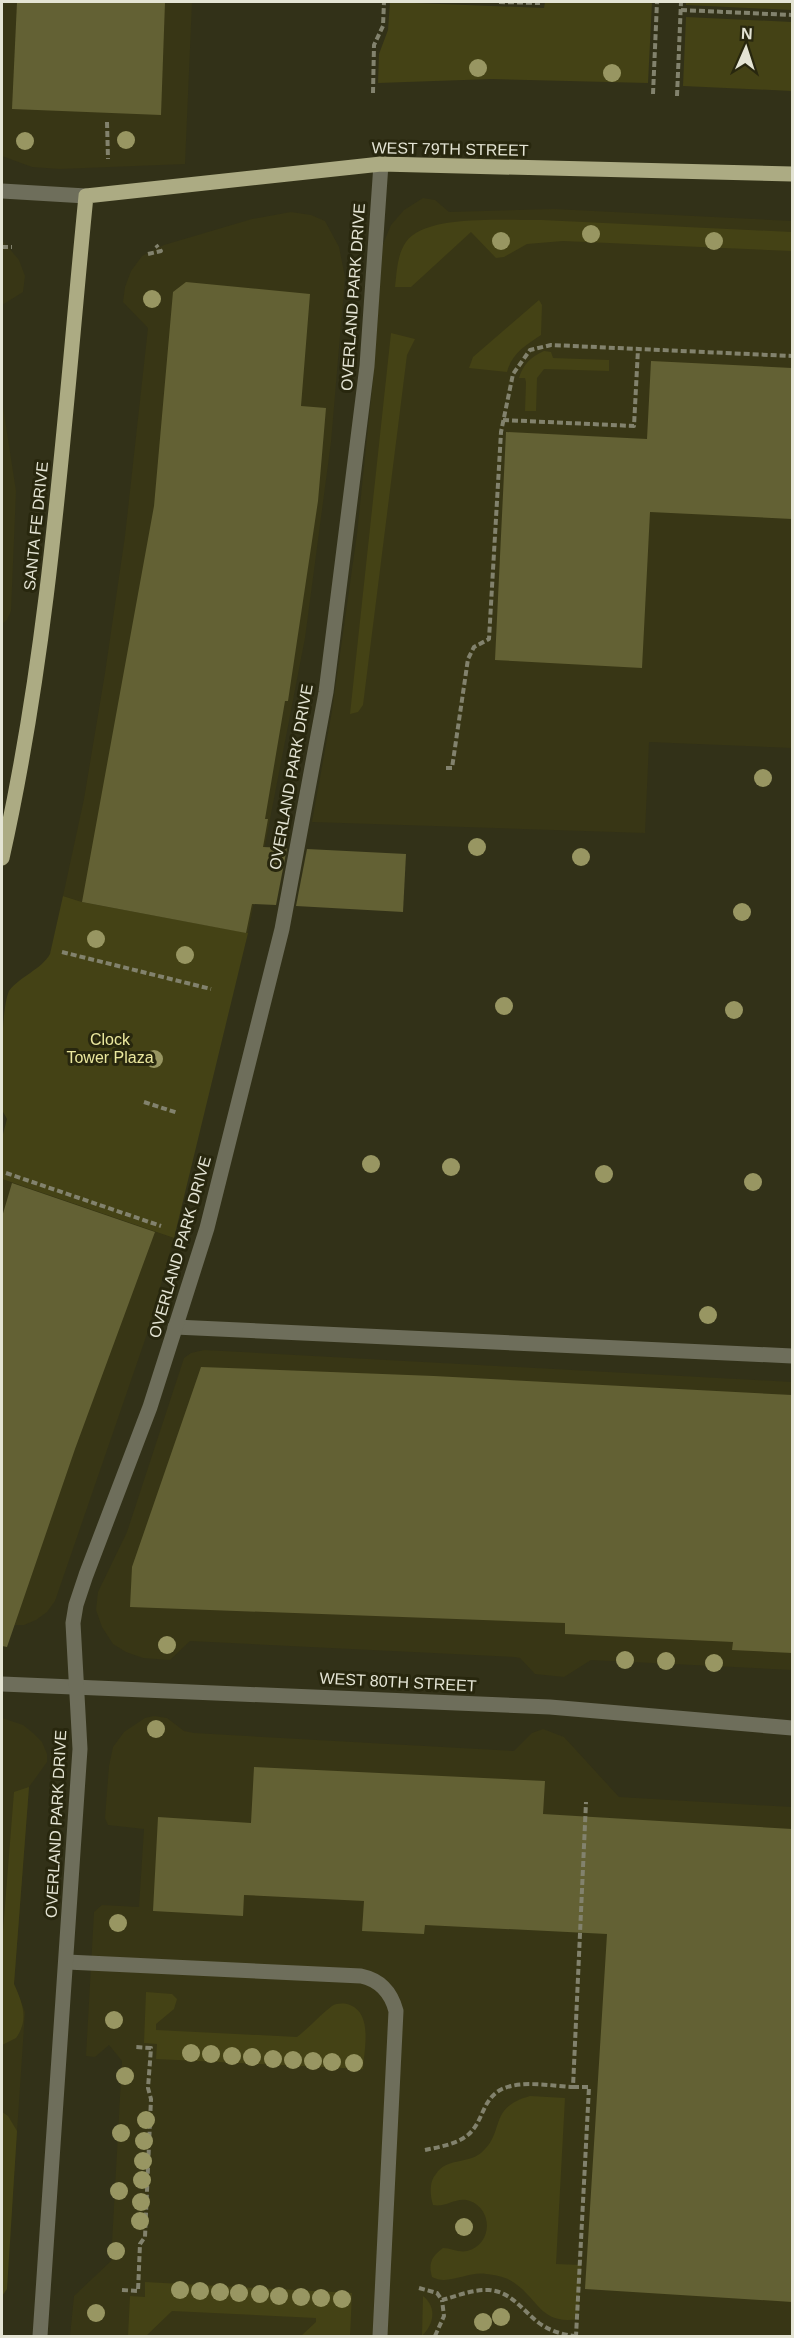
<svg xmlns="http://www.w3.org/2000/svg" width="794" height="2338" font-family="Helvetica,sans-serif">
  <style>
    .built { fill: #383615 }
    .green { fill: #444215 }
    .building { fill: #636134 }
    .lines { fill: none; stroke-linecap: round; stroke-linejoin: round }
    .path { stroke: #82826d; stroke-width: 4; stroke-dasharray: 6 3; stroke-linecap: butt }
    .minor { stroke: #6e6e5b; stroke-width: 15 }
    .major { stroke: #acab83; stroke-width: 15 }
    .tree { fill: #989662 }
    .labels { text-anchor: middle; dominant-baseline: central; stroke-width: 6; stroke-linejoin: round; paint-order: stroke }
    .street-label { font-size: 16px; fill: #e4e4d4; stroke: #28270e }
    .park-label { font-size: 16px; fill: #ebe89e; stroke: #28270e }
  </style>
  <rect width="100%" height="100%" fill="#323118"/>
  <g class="built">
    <polygon points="2,2 192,2 185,164 60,169 32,167 2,156"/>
    <polygon points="423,198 435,200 449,212 554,209 792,221 792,748 649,742 645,833 312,822 332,711 357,534 373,380 383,244 391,225 404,210"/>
    <polygon points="291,212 311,215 325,221 339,247 345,277 331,442 305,638 248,933 82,902 63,896 84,799 105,673 125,536 148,328 123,302 125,287 131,271 142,256 164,245 252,219"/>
    <polygon points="2,240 19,260 25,276 23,292 2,305"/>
    <polygon points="2,400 16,491 11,611 7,620 2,624"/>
    <polygon points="2,1179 174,1238 147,1334 55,1601 47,1612 36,1620 24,1625 2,1625"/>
    <polygon points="204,1350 792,1382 792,1670 591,1660 564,1677 535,1674 520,1658 515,1657 190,1641 170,1660 143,1658 126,1652 113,1644 102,1627 96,1610 98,1592 127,1532 184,1358 191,1353"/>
    <polygon points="154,1716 167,1718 184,1731 194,1733 514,1751 532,1733 543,1729 564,1737 619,1797 792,1807 792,2336 70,2336 74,2296 111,2261 122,2061 109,2045 95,2057 86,2056 94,1912 102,1905 139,1907 144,1829 108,1825 105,1818 109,1766 113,1747 124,1732 145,1718"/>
    <polygon points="2,1718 23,1725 33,1733 42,1742 47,1754 47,1762 29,1787 14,1984 25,2012 11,2223 2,2222"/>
  </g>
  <g class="green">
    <polygon points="390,2 544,8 545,2 652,2 648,83 492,79 378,83 379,54 388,30"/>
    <polygon points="686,2 792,2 792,10 686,5"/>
    <polygon points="686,17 792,22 792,91 683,86"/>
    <path d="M542 220 792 232V251L563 241 527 244 504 257 496 258 471 232 411 287H395C397 271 397 255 406 242 426 213 509 221 542 220Z"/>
    <path d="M539 300 542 305 541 335C526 345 512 353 507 372L469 368 473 357Z"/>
    <polygon points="391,333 415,339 407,355 363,705 358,712 350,714"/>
    <path d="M544 351 551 352 553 358 609 360V371L544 369 537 378 536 411H525L526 382 525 378H519C523 364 531 357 544 351Z"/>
    <path d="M63 896 82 902 248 933 174 1238 2 1179V1138L7 1119 2 1110C2 1083 0 1012 9 991 20 976 41 970 50 954Z"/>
    <path d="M29 1787 14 1984C23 2004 29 2020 16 2038L2 2045V1943L14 1792Z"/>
    <path d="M146 1992 172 1994 177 1999 174 2009 156 2024V2030L297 2037C309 2028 320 2015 332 2006 337 2003 344 2003 350 2005 373 2014 364 2050 363 2069L156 2059 157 2044 144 2043Z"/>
    <path d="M530 2096 565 2098 556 2264 581 2265 578 2319C540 2325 539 2299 513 2282 506 2277 495 2275 486 2274 468 2271 448 2286 432 2277 428 2263 432 2256 443 2248 451 2248 459 2253 467 2251 492 2245 494 2210 470 2201 456 2196 447 2208 433 2205 430 2195 429 2182 436 2174 446 2158 467 2164 481 2153 506 2132 487 2108 530 2096Z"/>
    <polygon points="2,2112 8,2116 17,2131 7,2289 2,2296"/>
    <polygon points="145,2282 352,2293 350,2336 301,2336 316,2322 316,2318 172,2311 146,2336 128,2336 130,2296 145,2297"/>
    <path d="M423 2296C438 2308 433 2325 422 2336Z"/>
  </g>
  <g class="building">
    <polygon points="17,2 165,2 161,115 12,109"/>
    <polygon points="186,282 310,294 301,406 326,408 318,501 288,701 285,701 265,819 268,819 263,847 287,848 276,905 252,904 246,933 82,902 154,506 173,292"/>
    <polygon points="651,361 792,368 792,519 650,512 642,668 495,660 506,432 647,439"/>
    <polygon points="307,849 406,854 403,912 296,906"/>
    <polygon points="12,1183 155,1232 75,1449 7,1647 2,1646 2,1217"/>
    <polygon points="201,1367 434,1376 792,1395 792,1653 732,1650 733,1642 565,1634 565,1623 130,1607 132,1567"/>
    <polygon points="254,1767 545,1781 543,1814 792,1829 792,2302 585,2289 607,1934 425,1925 424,1934 362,1931 364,1901 244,1895 243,1916 153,1911 158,1817 251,1823"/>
  </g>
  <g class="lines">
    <g class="path">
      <polyline points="499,2 540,3"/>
      <polyline points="681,10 792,15"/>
      <polyline points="373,93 374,45 383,26 384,2"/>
      <polyline points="653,94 657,2"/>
      <polyline points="677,96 681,2"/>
      <polyline points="107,122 108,159"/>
      <polyline points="2,247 12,247"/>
      <polyline points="148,254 161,251 156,245"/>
      <polyline points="503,420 634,426 638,349"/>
      <polyline points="446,768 452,768 468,659 474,647 489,639 501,432 513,374 530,350 551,345 792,356"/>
      <polyline points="62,952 211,989"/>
      <polyline points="144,1102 178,1113"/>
      <polyline points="6,1173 161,1226"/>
      <polyline points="573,2087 589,2087 576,2336"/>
      <path d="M425 2150C439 2147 458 2144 469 2134 484 2120 482 2099 502 2089 522 2080 552 2086 573 2087L586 1802"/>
      <path d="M419 2288 437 2293 442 2300C457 2296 473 2289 489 2290 512 2292 522 2310 539 2323 550 2331 561 2334 574 2336"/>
      <polyline points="122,2290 138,2291 140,2244 145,2237 151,2099 148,2088 151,2048 135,2047"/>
      <polyline points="435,2336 444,2316 442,2300"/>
    </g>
    <g class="minor">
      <polyline points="2,191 86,196"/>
      <polyline points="175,1327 792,1356"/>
      <polyline points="2,1684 550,1707 792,1728"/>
      <path d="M67 1962 361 1976C380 1980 391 1992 396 2011L380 2336"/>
      <polyline points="40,2336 80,1749 73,1623 76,1605 86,1575 150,1407 207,1228 282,929 326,692 367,366 381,164"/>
    </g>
    <path class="major" d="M2 858C51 640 64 417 86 196L381 164 792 174"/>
  </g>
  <g class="tree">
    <circle cx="478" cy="68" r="9"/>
    <circle cx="612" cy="73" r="9"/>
    <circle cx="126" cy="140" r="9"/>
    <circle cx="25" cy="141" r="9"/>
    <circle cx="591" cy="234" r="9"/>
    <circle cx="501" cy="241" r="9"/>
    <circle cx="714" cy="241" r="9"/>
    <circle cx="152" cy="299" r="9"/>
    <circle cx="763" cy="778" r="9"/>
    <circle cx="477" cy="847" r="9"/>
    <circle cx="581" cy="857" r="9"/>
    <circle cx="742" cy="912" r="9"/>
    <circle cx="96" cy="939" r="9"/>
    <circle cx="185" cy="955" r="9"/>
    <circle cx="504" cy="1006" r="9"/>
    <circle cx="734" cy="1010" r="9"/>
    <circle cx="154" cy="1059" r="9"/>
    <circle cx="371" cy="1164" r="9"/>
    <circle cx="451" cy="1167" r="9"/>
    <circle cx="604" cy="1174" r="9"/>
    <circle cx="753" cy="1182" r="9"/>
    <circle cx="708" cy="1315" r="9"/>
    <circle cx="167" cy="1645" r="9"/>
    <circle cx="625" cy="1660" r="9"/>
    <circle cx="666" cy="1661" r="9"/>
    <circle cx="714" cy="1663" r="9"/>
    <circle cx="156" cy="1729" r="9"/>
    <circle cx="118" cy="1923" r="9"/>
    <circle cx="114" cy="2020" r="9"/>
    <circle cx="191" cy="2053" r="9"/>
    <circle cx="211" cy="2054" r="9"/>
    <circle cx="232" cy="2056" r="9"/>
    <circle cx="252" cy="2057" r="9"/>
    <circle cx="273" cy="2059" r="9"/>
    <circle cx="293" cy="2060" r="9"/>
    <circle cx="313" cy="2061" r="9"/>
    <circle cx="332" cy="2062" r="9"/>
    <circle cx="354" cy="2063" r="9"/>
    <circle cx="125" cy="2076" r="9"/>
    <circle cx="146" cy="2120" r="9"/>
    <circle cx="121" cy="2133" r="9"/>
    <circle cx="144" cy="2141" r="9"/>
    <circle cx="143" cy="2161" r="9"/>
    <circle cx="142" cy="2180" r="9"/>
    <circle cx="119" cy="2191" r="9"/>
    <circle cx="141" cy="2202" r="9"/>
    <circle cx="140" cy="2221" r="9"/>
    <circle cx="464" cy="2227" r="9"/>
    <circle cx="116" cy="2251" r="9"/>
    <circle cx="180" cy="2290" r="9"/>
    <circle cx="200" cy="2291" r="9"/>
    <circle cx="220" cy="2292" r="9"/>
    <circle cx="239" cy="2293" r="9"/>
    <circle cx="260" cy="2294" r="9"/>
    <circle cx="279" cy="2296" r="9"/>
    <circle cx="301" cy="2297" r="9"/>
    <circle cx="321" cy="2298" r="9"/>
    <circle cx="342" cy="2299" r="9"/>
    <circle cx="96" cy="2313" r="9"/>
    <circle cx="501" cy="2317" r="9"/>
    <circle cx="483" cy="2322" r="9"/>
  </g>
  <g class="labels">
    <g class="street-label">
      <text transform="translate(450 149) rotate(1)">WEST 79TH STREET</text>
      <text transform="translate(353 297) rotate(-86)">OVERLAND PARK DRIVE</text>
      <text transform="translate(36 526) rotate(-84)">SANTA FE DRIVE</text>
      <text transform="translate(291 777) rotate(-80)">OVERLAND PARK DRIVE</text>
      <text transform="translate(180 1247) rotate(-74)">OVERLAND PARK DRIVE</text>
      <text transform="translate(398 1682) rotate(3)">WEST 80TH STREET</text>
      <text transform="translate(56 1824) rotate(-87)">OVERLAND PARK DRIVE</text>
    </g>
    <g class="park-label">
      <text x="110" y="1039">Clock<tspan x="110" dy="18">Tower Plaza</tspan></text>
    </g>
  </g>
  <rect width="794" height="2338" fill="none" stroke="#e4e4d4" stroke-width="6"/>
  <g transform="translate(746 48) rotate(3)" stroke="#28270e" stroke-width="4.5" paint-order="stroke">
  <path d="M0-4.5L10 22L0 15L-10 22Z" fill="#e4e4d4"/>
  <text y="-9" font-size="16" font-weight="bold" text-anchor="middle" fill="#e4e4d4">N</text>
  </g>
</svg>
